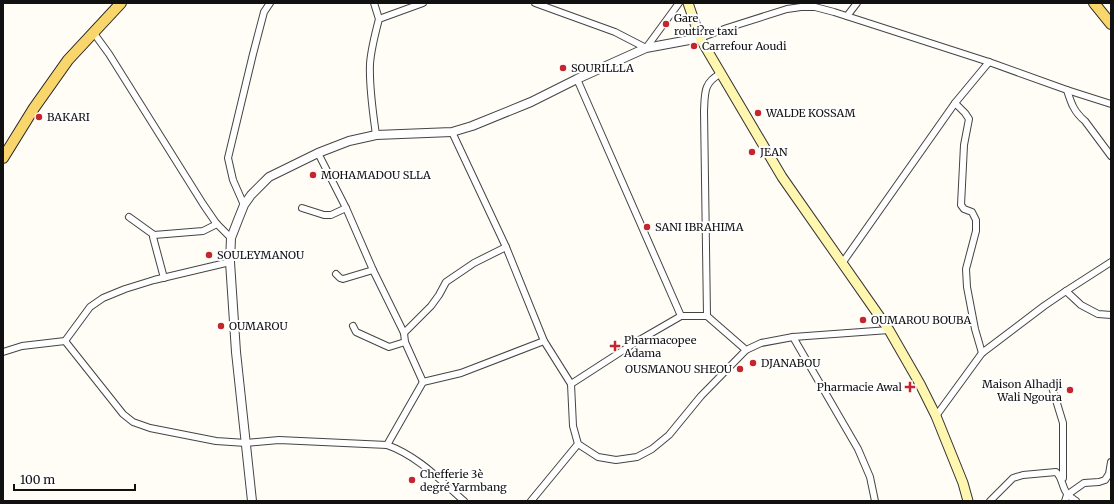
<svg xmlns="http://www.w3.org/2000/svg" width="1114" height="504" font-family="Merriweather,serif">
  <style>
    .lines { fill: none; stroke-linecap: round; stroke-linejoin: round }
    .minor-casing { stroke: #444; stroke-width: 8 }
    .tertiary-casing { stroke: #444; stroke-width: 10 }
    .secondary-casing { stroke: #333; stroke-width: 11 }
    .primary-casing { stroke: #222; stroke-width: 12 }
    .minor { stroke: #fff; stroke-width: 6 }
    .tertiary { stroke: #fff; stroke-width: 8 }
    .secondary { stroke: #fff6b0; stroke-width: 9 }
    .primary { stroke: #f9d66b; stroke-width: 10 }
    .poi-dot { fill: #c4262e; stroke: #fff; stroke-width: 1.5 }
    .labels { text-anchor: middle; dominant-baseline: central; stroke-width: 4; stroke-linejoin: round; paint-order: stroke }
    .poi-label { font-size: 11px; fill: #111; stroke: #fff; text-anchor: start }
  </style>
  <rect width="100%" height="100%" fill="#fffdf5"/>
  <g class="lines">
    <defs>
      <g id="minor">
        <polyline points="374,3 379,19"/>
        <polyline points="535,3 615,32 646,48 679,3"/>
        <polyline points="847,16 857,3"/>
        <polyline points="93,32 109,54 203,204 216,223 231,238"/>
        <polyline points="700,38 727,28 787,9 801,7 815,7 834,12 989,62 1067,90 1111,104"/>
        <path d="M720 74C703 83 705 94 704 111L707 316 746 350 761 343 793 337 889 330"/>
        <polyline points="577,79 681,316"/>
        <path d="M1067 90C1071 103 1074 112 1085 121L1111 156"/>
        <polyline points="955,103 965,113 969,119 964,145 961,205 964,209 972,212 976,220 976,231 966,269 967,287 975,329 982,353"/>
        <polyline points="452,132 506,247 544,341 571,384"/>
        <path d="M376 135C373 112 369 88 370 64 371 49 375 34 379 19L423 3"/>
        <polyline points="318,153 346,208 373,270 404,333 405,342 423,382"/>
        <polyline points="244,205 233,180 228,158 253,54 264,12 270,3"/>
        <polyline points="302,208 324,215 331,215 346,208"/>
        <polyline points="129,217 154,235 203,231 217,224"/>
        <polyline points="154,235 153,237 164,278"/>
        <polyline points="843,262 955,103 989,62"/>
        <polyline points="336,274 340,278 343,279 373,270"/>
        <polyline points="1066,291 1081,305 1098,314 1111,315"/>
        <polyline points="707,316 681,316 636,342 571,384 573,426 578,444 598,457 616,460 637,457 652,449 669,435 701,396 746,350"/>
        <polyline points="353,326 356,332 389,347 405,342"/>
        <polyline points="404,333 431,306 439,295 446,282 474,263 506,247"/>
        <polyline points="793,337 858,449 870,477 875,501"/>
        <path d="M65 341 123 414 133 422 150 428 216 441 246 443 279 440 387 445C418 456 440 480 464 501"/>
        <polyline points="3,352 22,346 65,341 90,307 103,298 125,289 154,280 230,262"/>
        <polyline points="1052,387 1063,423 1063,478"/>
        <polyline points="936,416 982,353 1044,306 1066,291 1111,262"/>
        <polyline points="387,445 423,382 461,373 544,341"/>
        <polyline points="531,501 578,444"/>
        <path d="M990 501 1013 478 1023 475 1056 472C1062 477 1062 486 1066 492 1068 496 1072 498 1076 501"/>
        <polyline points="1065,501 1067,495 1084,483 1099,482 1105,480 1109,474 1111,462"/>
      </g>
      <polyline id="tertiary" points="252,501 236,352 230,262 231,238 238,220 244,205 251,195 269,177 318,153 349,141 376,135 452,132 472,126 531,102 577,79 646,48 700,38"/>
      <polyline id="secondary" points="688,3 700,38 782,177 889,330 920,384 936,416 963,483 968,501"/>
      <g id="primary">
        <polyline points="1094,3 1111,24"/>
        <polyline points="3,158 34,108 68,60 121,3"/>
      </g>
    </defs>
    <use href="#minor" class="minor-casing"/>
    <use href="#tertiary" class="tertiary-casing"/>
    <use href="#secondary" class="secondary-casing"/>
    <use href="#primary" class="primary-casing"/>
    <use href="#minor" class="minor"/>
    <use href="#tertiary" class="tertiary"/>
    <use href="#secondary" class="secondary"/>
    <use href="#primary" class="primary"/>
  </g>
  <g class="poi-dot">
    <circle cx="666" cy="24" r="4"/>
    <circle cx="694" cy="46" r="4"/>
    <circle cx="563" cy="68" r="4"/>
    <circle cx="758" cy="113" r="4"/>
    <circle cx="39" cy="117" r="4"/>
    <circle cx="752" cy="152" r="4"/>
    <circle cx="313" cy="175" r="4"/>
    <circle cx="647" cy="227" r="4"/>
    <circle cx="209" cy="255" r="4"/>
    <circle cx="863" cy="320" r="4"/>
    <circle cx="221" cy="326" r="4"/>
    <path d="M613 340h4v4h4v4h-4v4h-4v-4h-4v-4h4z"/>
    <circle cx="753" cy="363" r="4"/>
    <circle cx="740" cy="369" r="4"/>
    <path d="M908 381h4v4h4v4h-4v4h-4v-4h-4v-4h4z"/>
    <circle cx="1070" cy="390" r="4"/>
    <circle cx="412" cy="480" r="4"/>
  </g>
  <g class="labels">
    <g class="poi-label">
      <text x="674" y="18">Gare<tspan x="674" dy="13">routi?re taxi</tspan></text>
      <text x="702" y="46">Carrefour Aoudi</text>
      <text x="571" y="68">SOURILLLA</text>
      <text x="766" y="113">WALDE KOSSAM</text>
      <text x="47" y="117">BAKARI</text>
      <text x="760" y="152">JEAN</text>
      <text x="321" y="175">MOHAMADOU SLLA</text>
      <text x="655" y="227">SANI IBRAHIMA</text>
      <text x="217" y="255">SOULEYMANOU</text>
      <text x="871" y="320">OUMAROU BOUBA</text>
      <text x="229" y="326">OUMAROU</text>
      <text x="624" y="340">Pharmacopee<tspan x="624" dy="13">Adama</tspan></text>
      <text x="761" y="363">DJANABOU</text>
      <text x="732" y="369" text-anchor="end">OUSMANOU SHEOU</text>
      <text x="1062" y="384" text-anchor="end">Maison Alhadji<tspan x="1062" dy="13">Wali Ngoura</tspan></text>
      <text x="902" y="387" text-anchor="end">Pharmacie Awal</text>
      <text x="420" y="474">Chefferie 3è<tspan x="420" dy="13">degré Yarmbang</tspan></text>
    </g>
  </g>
  <rect width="1114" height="504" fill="none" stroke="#111111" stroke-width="8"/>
  <path d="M14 484v6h121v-6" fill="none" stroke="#111111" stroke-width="2"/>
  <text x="20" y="484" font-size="12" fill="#111111" stroke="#ffffff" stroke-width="3" paint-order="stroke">100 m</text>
</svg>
